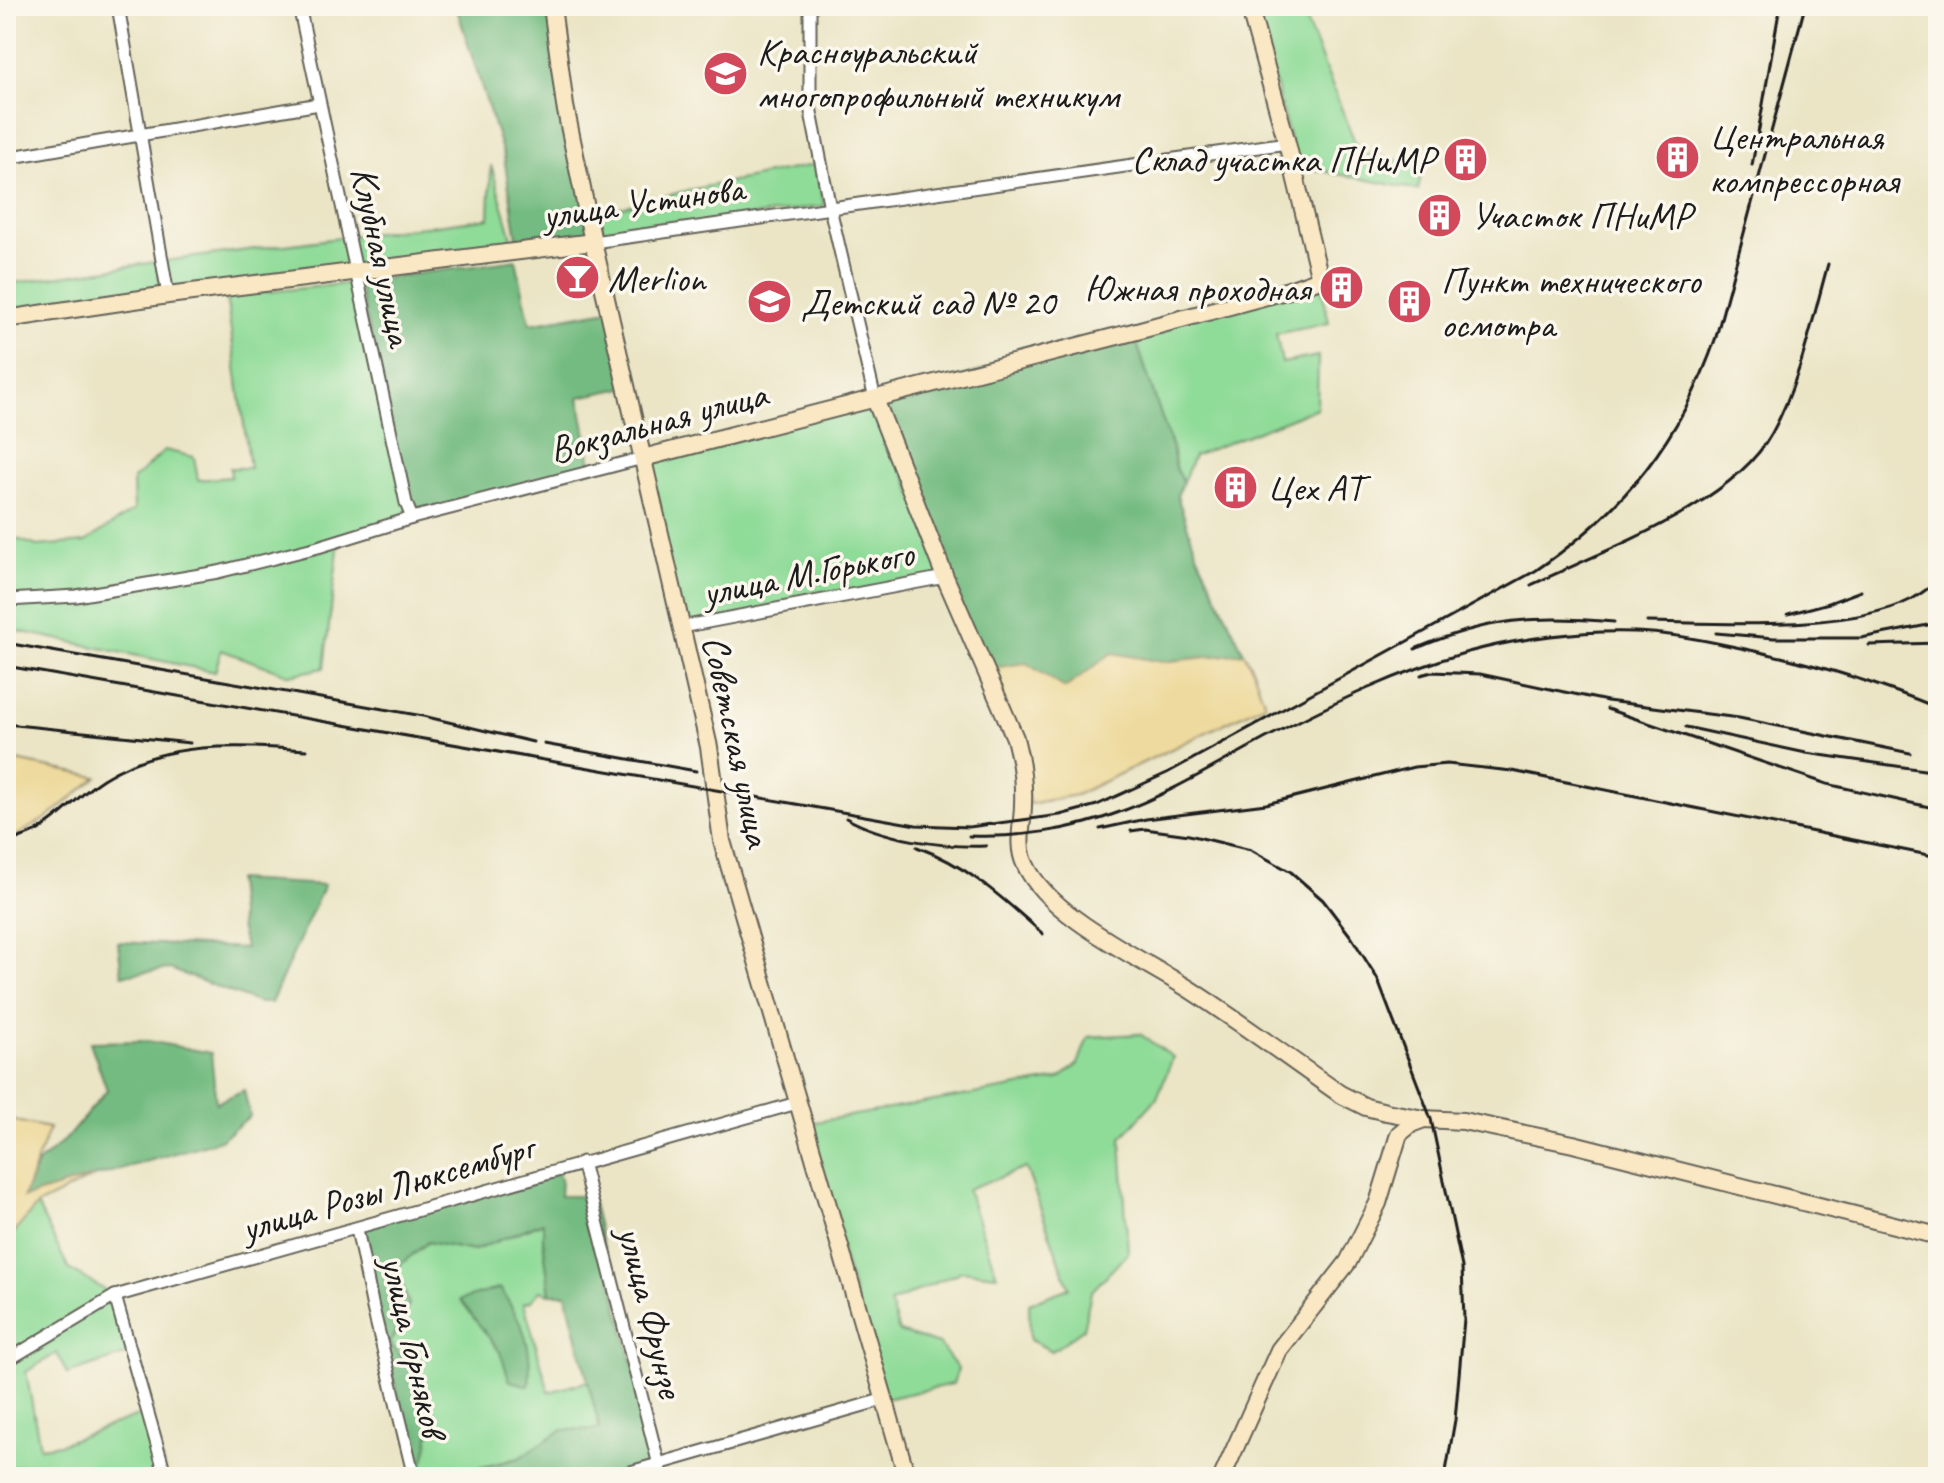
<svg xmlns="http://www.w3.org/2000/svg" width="1944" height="1483" font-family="Caveat,sans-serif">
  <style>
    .green { fill: #8fdb98; stroke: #567c5a; stroke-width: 2 }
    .forest { fill: #73bb80; stroke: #486c4e; stroke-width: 2 }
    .sand { fill: #eeda9e; stroke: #857b5d; stroke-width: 2 }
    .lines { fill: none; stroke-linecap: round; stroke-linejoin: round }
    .street-casing { stroke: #646258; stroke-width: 15 }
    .secondary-casing { stroke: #646258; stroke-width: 20 }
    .street { stroke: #fff; stroke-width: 11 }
    .secondary { stroke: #fae7c3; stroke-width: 16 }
    .rail { stroke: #1c1c1c; stroke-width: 3 }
    .labels { text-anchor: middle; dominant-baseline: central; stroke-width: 7; stroke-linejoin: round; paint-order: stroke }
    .poi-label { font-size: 38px; fill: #1c1c1c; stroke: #fbf7ec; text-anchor: start }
    .street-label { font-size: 38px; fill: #1c1c1c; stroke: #fbf7ec }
  </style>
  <rect width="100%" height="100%" fill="#fbf7ec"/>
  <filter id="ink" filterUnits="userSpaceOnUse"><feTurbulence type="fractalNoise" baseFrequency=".0125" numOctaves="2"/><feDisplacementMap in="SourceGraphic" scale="16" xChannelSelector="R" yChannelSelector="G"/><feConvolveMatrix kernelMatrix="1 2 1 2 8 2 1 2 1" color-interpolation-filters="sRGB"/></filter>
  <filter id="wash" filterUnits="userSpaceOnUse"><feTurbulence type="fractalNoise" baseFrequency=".006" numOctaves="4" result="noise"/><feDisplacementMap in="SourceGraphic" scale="32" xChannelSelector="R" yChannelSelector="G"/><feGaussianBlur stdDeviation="1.8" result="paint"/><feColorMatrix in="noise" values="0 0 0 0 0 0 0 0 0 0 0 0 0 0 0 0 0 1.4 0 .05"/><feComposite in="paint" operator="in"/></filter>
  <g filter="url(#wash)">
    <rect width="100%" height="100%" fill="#ebe5c6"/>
    <g class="green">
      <polygon points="1254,6 1300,6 1359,152 1423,166 1418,190 1297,166"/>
      <polygon points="817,164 824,206 605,237 598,213 685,191"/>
      <polygon points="491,165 511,234 512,246 169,290 164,261 489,218"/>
      <polygon points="156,262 161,289 6,314 6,284"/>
      <polygon points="1320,279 1329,323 1276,334 1282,363 1318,356 1317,408 1194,456 1183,482 1176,470 1172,448 1133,332"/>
      <polygon points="353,283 412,518 339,541 324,668 290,675 221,650 215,672 13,630 6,584 6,535 37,546 85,542 134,510 133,480 165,450 194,457 198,480 231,477 230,468 250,468 226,296"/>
      <polygon points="875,399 945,577 681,627 643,458"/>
      <polygon points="1140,1034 1173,1057 1157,1098 1121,1138 1128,1253 1091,1292 1083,1329 1052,1351 1030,1340 1029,1303 1069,1288 1026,1168 967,1189 997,1275 962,1271 890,1303 899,1332 939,1344 958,1369 953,1384 885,1399 804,1124 1059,1079 1078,1064 1088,1037"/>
      <polygon points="37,1205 69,1269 115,1296 132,1353 67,1374 57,1353 26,1372 40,1447 60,1444 149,1412 166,1477 41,1477 40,1464 6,1468 6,1242"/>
      <polygon points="544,1222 543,1239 550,1294 540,1291 531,1301 524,1303 549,1392 588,1381 600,1430 562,1430 519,1458 444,1477 418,1477 390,1343 409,1305 396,1268 428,1242 473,1251"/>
    </g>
    <g class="forest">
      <polygon points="456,6 552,6 593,242 522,246 517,238 504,157"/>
      <polygon points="516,260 530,324 609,310 624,388 579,397 592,469 412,518 358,282"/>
      <polygon points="1133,332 1172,448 1176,470 1183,482 1177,496 1198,556 1244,653 1162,662 1112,653 1065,689 1026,663 986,669 875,399"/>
      <polygon points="236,880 324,885 271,1003 259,1003 170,969 122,975 118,942 245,948 240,926"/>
      <polygon points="148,1041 211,1053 216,1103 244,1090 250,1116 220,1140 22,1198 38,1163 66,1139 107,1090 90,1042"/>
      <path d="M556 1170 561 1180 560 1196H591L658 1465 613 1477H444L519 1458 562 1430 600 1429 566 1294H550L543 1239V1222L473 1251 428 1242 396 1268 409 1305 390 1343C400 1356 414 1369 422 1384 436 1411 430 1450 418 1477L357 1229Z"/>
      <path d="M500 1288C523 1325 533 1341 529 1386L510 1381 500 1352 460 1300Z"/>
    </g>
    <g class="sand">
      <polygon points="1112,653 1162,662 1244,653 1253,670 1265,704 1076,795 1029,804 1022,764 986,669 1026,663 1065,688"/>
      <polygon points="6,759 97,777 51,815 6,842"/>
      <polygon points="6,1119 49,1128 23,1198 93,1177 37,1205 6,1242"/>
    </g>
  </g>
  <g filter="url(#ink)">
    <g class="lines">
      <defs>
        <g id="street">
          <polyline points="118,6 168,295"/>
          <polyline points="299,6 406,503 412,518"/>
          <polyline points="810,6 810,107 830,208 875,399"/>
          <polyline points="6,158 319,104"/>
          <polyline points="593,242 1287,143"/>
          <polyline points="6,584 8,600 76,596 218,572 318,547 412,518 643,458"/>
          <polyline points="681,627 945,577"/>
          <polyline points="582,1162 662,1477"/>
          <polyline points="357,1229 373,1308 414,1477"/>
          <polyline points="115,1296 166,1477"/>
          <polyline points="6,1361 115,1296 797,1103"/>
          <polyline points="613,1477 885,1399"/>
        </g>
        <g id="secondary">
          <polyline points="552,6 565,106 593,242 709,747 722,841 907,1477"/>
          <polyline points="6,319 168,295 593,242"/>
          <path d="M875 399 945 577 1015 738C1021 760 1024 781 1023 804 1023 824 1016 845 1025 864 1048 916 1142 959 1189 989 1240 1022 1290 1059 1340 1094L1366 1107 1386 1112 1424 1119 1463 1121 1573 1144 1938 1236"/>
          <polyline points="643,458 1133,332 1289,290 1320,279 1287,143 1249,6"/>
          <polyline points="1222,1477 1279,1350 1348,1262 1378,1203 1399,1134 1411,1124 1424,1119"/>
        </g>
      </defs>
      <use href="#street" class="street-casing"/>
      <use href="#secondary" class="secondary-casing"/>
      <use href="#street" class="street"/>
      <use href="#secondary" class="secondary"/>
      <g class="rail">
        <polyline points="1758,133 1780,6"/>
        <polyline points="1752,165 1760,123"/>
        <path d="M1531 585C1602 551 1733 505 1772 433 1800 382 1812 321 1828 264"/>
        <polyline points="1788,614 1829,603 1861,591"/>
        <path d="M1647 622C1720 623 1848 632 1912 599 1921 594 1929 587 1938 582"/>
        <polyline points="1716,633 1774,638 1861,638 1938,623"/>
        <polyline points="6,643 423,716 533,742"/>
        <polyline points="1869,645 1938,643"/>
        <path d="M1415 649C1487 618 1537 615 1614 622"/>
        <path d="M6 666 916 825 969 827 1060 815 1097 805 1167 773 1535 571C1624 511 1681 439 1716 337L1805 6"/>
        <polyline points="1421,675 1432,672 1480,674 1607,701 1739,718 1910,753"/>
        <polyline points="1607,709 1827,784 1938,809"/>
        <polyline points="6,724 190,743"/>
        <polyline points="1686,727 1806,753 1938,772"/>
        <polyline points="544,744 696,771"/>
        <path d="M846 818C883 839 943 848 986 846"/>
        <polyline points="1100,829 1146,819 1266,804 1414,767 1447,764 1512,771 1938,857"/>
        <polyline points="1131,831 1145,829 1189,835 1251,850 1291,872 1323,900 1352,938 1377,978 1431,1119 1462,1267 1464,1319 1455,1420 1445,1477"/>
        <path d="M969 836C1017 838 1073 830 1117 813 1170 794 1219 763 1268 737 1331 704 1399 671 1468 652 1520 638 1581 630 1635 632 1668 633 1699 639 1731 646 1802 660 1870 680 1938 708"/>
        <path d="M6 843C15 839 26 836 35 832 60 819 79 794 103 779 165 740 238 745 307 750"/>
        <path d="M917 847C967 865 1004 899 1043 934"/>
      </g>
    </g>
  </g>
  <defs>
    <symbol id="university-disc" viewBox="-11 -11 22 22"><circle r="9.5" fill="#d1495b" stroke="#fbf7ec"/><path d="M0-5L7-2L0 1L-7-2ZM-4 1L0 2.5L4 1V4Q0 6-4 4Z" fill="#fff"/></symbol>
    <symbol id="building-disc" viewBox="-11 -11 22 22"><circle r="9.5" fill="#d1495b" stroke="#fbf7ec"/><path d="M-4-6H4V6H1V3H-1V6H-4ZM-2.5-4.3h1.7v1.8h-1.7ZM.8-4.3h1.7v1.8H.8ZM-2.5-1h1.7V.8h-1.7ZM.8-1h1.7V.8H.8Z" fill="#fff"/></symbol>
    <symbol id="bar-disc" viewBox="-11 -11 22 22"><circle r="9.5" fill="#d1495b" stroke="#fbf7ec"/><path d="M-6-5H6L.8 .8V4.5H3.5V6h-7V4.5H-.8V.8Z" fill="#fff"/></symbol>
    <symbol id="school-disc" viewBox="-11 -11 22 22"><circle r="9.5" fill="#d1495b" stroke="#fbf7ec"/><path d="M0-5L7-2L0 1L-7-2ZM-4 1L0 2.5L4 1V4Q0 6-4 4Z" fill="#fff"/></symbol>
  </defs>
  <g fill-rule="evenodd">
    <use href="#university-disc" x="700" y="48" width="51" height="51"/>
    <use href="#building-disc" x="1652" y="132" width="51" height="51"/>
    <use href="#building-disc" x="1440" y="134" width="51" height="51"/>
    <use href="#building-disc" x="1414" y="190" width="51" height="51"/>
    <use href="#bar-disc" x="552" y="252" width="51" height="51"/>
    <use href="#building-disc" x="1316" y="262" width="51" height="51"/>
    <use href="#school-disc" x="744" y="276" width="51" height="51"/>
    <use href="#building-disc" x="1384" y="276" width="51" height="51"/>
    <use href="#building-disc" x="1210" y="462" width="51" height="51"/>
  </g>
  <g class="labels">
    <g class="poi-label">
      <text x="757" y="51">Красноуральский<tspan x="757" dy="44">многопрофильный техникум</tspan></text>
      <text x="1709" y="136">Центральная<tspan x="1709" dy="44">компрессорная</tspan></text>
      <text x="1435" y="159" text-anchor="end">Склад участка ПНиМР</text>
      <text x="1471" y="215">Участок ПНиМР</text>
      <text x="608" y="278">Merlion</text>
      <text x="1441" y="280">Пункт технического<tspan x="1441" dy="44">осмотра</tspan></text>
      <text x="1310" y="288" text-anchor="end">Южная проходная</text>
      <text x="801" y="302">Детский сад № 20</text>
      <text x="1267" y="487">Цех АТ</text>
    </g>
    <g class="street-label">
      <text transform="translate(643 202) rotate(-8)">улица Устинова</text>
      <text transform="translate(382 256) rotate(78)">Клубная улица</text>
      <text transform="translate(658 422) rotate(-15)">Вокзальная улица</text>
      <text transform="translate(808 573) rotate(-11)">улица М.Горького</text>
      <text transform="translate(737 741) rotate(78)">Советская улица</text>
      <text transform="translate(387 1188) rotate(-16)">улица Розы Люксембург</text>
      <text transform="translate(651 1312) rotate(76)">улица Фрунзе</text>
      <text transform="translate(414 1346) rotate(77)">улица Горняков</text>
    </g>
  </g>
  <rect width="1944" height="1483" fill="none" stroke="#fbf7ec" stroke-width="32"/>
</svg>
